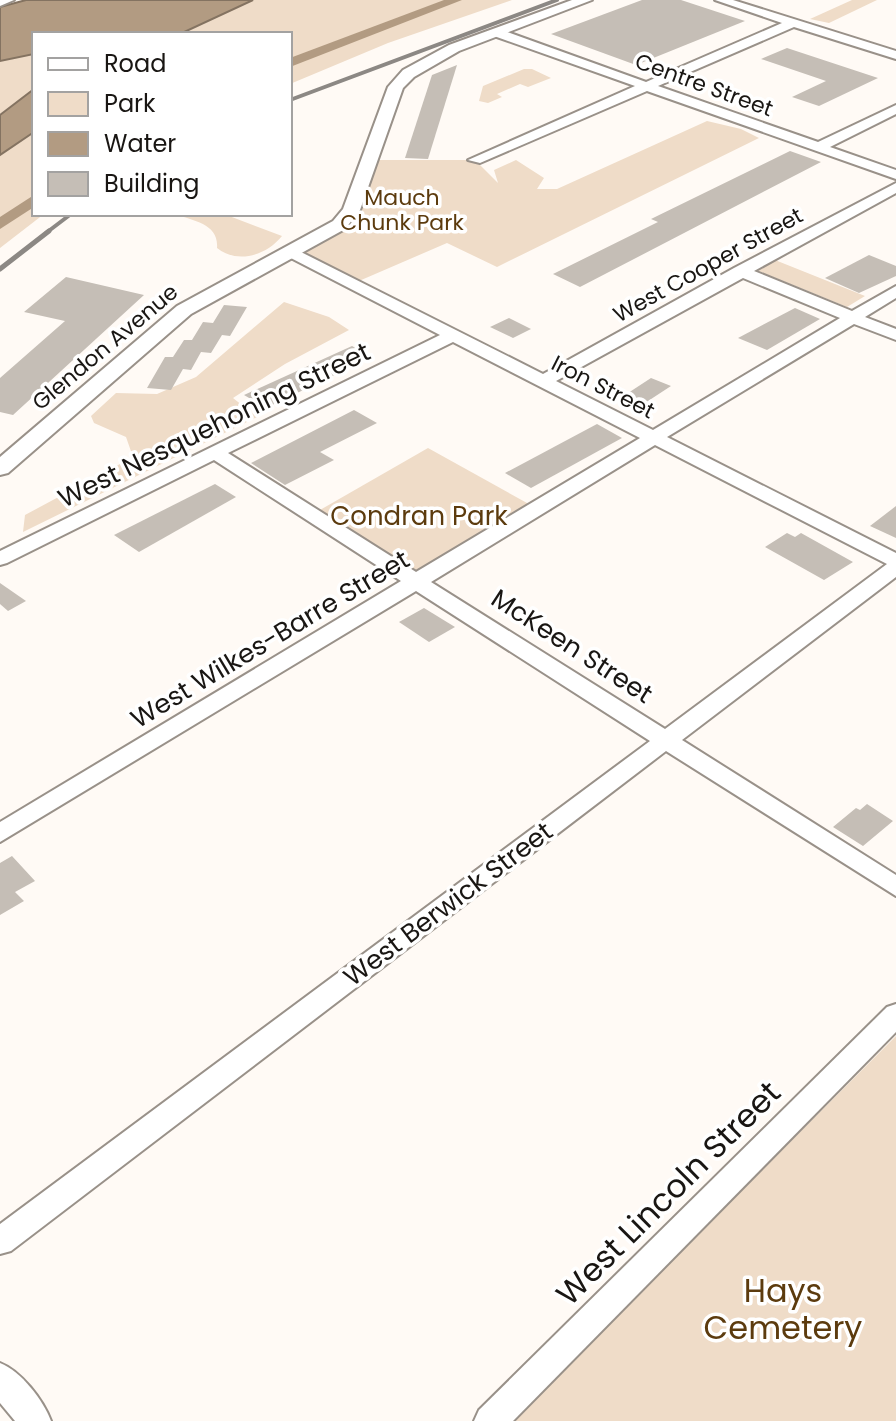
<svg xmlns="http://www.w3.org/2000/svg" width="896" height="1421" font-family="Poppins,sans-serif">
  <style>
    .green { fill: #efdcc8 }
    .water { fill: #b29b82; stroke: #847361; stroke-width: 2 }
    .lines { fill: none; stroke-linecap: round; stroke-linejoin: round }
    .canal { fill: #b29b82; fill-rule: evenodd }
    .building { fill: #c5beb6 }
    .minor-casing { stroke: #999189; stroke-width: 4 }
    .tertiary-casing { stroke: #999189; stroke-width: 4 }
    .minor { fill: #fff; fill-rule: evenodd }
    .tertiary { fill: #fff; fill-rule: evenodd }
    .rail-far1 { stroke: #8c8884; stroke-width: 4 }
    .rail { stroke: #8c8884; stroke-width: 5 }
    .labels { text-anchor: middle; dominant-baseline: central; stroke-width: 7; stroke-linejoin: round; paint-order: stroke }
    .far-street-label { font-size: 22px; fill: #191613; stroke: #fff }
    .far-park-label { font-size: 22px; fill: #5c3b0e; stroke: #fff }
    .street-label { font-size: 26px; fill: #191613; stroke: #fff }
    .park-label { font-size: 26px; fill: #5c3b0e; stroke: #fff }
    .near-street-label { font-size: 32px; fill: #191613; stroke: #fff }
    .near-park-label { font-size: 32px; fill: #5c3b0e; stroke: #fff }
  </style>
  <rect width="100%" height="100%" fill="#fffaf5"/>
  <g class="green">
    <polygon points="253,0 512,0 388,43 290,84 290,34 180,34"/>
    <polygon points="852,0 877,0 829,23 810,19"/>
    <polygon points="34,54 34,89 0,114 0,61"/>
    <polygon points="524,69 532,69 551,78 528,87 520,84 497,94 502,97 488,103 479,101 483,86"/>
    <polygon points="707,121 741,129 759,138 497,267 447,243 352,284 290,252 347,216 369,160 475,160 498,183 494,170 516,160 544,178 537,189 557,189"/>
    <polygon points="34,132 34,214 44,214 0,248 0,155"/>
    <path d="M175 214H224L282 236C266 256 237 264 217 248 219 224 194 221 175 214Z"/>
    <polygon points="775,260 865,296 847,307 756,270"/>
    <polygon points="284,302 329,317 349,330 285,364 233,398 257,417 23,532 25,515 133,457 126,437 94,423 91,416 116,393 157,394 196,377"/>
    <polygon points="428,448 536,508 418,580 313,514"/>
    <polygon points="896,1036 896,1421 511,1421"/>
  </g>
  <g class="water">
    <polygon points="26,0 253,0 180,34 34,34 34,54 0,61 0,7"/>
    <polygon points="34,89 34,132 0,155 0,115"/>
  </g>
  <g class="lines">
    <g class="canal">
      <polygon points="444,0 462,0 290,67 290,58"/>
      <polygon points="34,195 34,207 0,229 0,217"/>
    </g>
  </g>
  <g class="building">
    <polygon points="642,0 681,0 745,21 636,65 551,34"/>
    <polygon points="787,48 878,78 819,106 792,97 826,81 761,59"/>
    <polygon points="457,65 428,159 405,158 432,75"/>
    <polygon points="790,151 821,162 580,287 553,274 658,222 651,219"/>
    <polygon points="869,255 896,266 896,276 859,293 825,278"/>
    <polygon points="66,277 144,295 13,415 0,412 0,378 65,321 24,312"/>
    <polygon points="224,305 247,307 230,336 222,335 211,353 201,352 191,370 183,369 171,390 147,388 165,357 173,357 184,340 192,340 203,322 213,323"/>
    <polygon points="795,308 820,319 767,350 738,338"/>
    <polygon points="509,318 531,329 513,338 490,327"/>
    <polygon points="352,346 372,357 266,408 244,395"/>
    <polygon points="651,378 671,386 645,403 625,395"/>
    <polygon points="354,410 377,423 320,452 334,460 285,485 251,463"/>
    <polygon points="597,424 622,438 531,488 505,473"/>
    <polygon points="215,484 236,497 139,552 114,535"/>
    <polygon points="896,506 896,538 870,526"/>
    <polygon points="787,533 795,537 801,533 853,562 824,580 765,547"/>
    <polygon points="0,583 26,601 8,611 0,604"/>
    <polygon points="424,608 455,627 429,642 399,622"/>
    <polygon points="867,804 893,821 863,846 833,827 856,808 860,810"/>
    <polygon points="12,856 35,881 15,892 24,901 0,915 0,863"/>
  </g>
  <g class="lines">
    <defs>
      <g id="minor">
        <polygon points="715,0 733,0 896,51 896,59 794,27 658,86 818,142 896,105 896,114 830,147 896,170 896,179 647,91 480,163 468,160 635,86 494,36 494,30 502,30 646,82 782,23"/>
        <path d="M896 183V193L754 271 852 311 896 286V298L865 317 896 329V340L854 324 667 437 896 553V577L682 740 896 875V896L666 751 11 1251 0 1254V1224L650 741 416 591 0 842V822L401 581 214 460 7 563 0 565V551L440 335 285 255V249H295L543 374 734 268ZM743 278 840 318 653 430 556 381ZM453 342 640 438 416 572 228 453ZM655 445 887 564 665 729 431 582Z"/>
        <polygon points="896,1004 896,1032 513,1421 474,1421 479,1410 887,1007"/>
        <path d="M0 1363C21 1371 43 1400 51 1421H15L0 1403Z"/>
      </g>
      <g id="tertiary">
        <polygon points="0,0 14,0 0,6"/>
        <polygon points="572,0 592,0 459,51 414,77 403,88 360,210 345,229 191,314 8,473 0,475 0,457 177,306 333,221 343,209 388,87 403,70 449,45"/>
      </g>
    </defs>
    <use href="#minor" class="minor-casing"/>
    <use href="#tertiary" class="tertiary-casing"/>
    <use href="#minor" class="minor"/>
    <use href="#tertiary" class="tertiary"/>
    <g class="rail-far1">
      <polyline points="290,100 557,0"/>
      <polyline points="46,233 71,214"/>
    </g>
    <polyline class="rail" points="0,269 49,231"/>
  </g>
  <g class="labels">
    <g class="far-street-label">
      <text transform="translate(704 85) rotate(20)">Centre Street</text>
      <text transform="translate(708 265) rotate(-29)">West Cooper Street</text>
      <text transform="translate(105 347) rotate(-40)">Glendon Avenue</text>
      <text transform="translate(603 387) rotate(27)">Iron Street</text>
    </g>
    <g class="far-park-label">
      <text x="402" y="197">Mauch<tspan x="402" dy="25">Chunk Park</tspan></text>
    </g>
    <g class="street-label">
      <text transform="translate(214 425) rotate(-26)">West Nesquehoning Street</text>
      <text transform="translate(270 639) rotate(-31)">West Wilkes-Barre Street</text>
      <text transform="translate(572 646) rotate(33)">McKeen Street</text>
      <text transform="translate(448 904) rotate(-37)">West Berwick Street</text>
    </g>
    <g class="park-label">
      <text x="419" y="516">Condran Park</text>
    </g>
    <g class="near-street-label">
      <text transform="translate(668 1193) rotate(-45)">West Lincoln Street</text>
    </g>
    <g class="near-park-label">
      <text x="783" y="1290">Hays<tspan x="783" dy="37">Cemetery</tspan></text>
    </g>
  </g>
  <rect x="32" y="32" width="260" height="184" fill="#ffffff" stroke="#a3a2a1" stroke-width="2"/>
  <rect x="48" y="58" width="40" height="12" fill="#ffffff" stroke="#a3a2a1" stroke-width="2"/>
  <text x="104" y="72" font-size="24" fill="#191613">Road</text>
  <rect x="48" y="92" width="40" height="24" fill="#efdcc8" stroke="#a3a2a1" stroke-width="2"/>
  <text x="104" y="112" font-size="24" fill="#191613">Park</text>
  <rect x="48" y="132" width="40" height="24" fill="#b29b82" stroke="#a3a2a1" stroke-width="2"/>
  <text x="104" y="152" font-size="24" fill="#191613">Water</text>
  <rect x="48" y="172" width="40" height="24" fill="#c5beb6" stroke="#a3a2a1" stroke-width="2"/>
  <text x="104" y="192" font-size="24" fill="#191613">Building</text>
</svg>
